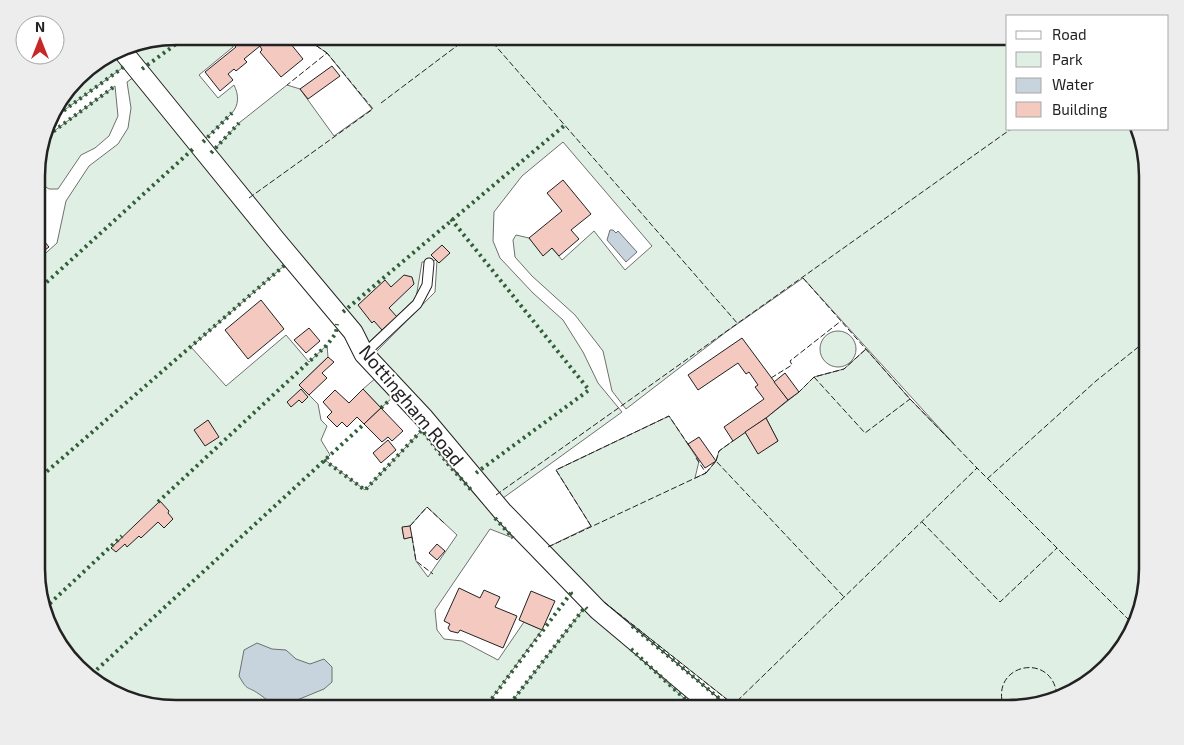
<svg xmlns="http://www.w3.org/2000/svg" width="1184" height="745" font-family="'Exo 2',sans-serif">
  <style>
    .green { fill: #e0efe3; stroke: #6f6f6f; fill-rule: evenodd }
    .water { fill: #c7d3dd; stroke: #6f6f6f }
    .building { fill: #f3c9c0; stroke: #222 }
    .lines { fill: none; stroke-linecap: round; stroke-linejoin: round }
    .service-casing { stroke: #222; stroke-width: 11 }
    .minor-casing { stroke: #222; stroke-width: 21 }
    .service { stroke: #fff; stroke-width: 9 }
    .minor { stroke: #fff; stroke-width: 19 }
    .hedge { stroke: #2f5e38; stroke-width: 4; stroke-dasharray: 2.5 4; stroke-linecap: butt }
    .fence { stroke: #222; stroke-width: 1; stroke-dasharray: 6 2.5; stroke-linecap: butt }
    .labels { text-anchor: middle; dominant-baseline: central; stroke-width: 4; stroke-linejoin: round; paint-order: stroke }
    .street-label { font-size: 19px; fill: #222; stroke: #fff }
    .rim { fill: none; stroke: #222; stroke-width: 2.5 }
  </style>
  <rect width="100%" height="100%" fill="#fff"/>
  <g class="green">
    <path d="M176 36H239L232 42 233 47 199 75 218 98 234 85C239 95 239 105 232 113L201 143 127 46Z"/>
    <polygon points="302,36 1008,36 1008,129 1136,129 1147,167 1147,578 1124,646 1078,690 1017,708 731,707 733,704 595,595 548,547 591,526 556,470 669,416 699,461 695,478 706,473 716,461 719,451 745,432 758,453 778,441 766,418 799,392 814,377 844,369 866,349 910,399 954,444 803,278 726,332 626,409 612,391 603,351 575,315 532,276 515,257 513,240 516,235 529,238 543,255 552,248 562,260 594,231 625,270 652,246 563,142 522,176 494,212 493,241 500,258 533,293 563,320 583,352 598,383 622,412 499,501 373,355 435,292 437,260 422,262 416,298 369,342 363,340 210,154 239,123 287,85 300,89 334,136 372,109 327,53"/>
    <polygon points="114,52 125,66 48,122 51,114 84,71"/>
    <path d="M134 77 286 264 191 347 226 386 286 335 309 362 327 345 328 357 299 385 318 404 321 420 327 426 321 440 330 455 325 460 365 490 422 430 448 464 513 538 490 529 435 610 437 630 444 639 462 641 498 660 524 622 542 630 484 709H176L99 685 55 639 37 587V261L57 243 66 201 89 166 118 144 128 128 131 108 127 82ZM427 507 457 535 428 577 416 561 412 537 404 538 402 528 410 526Z"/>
    <polygon points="115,86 118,116 109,136 95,148 81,155 58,189 49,189 38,182 37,158 44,136 46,137"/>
    <circle cx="838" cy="349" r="18"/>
    <polygon points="377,377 393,397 381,408 363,389"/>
    <polygon points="585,607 686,700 684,709 506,709"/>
  </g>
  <g class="water">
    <polygon points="610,230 613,230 616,233 618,231 637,252 626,262 607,240"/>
    <path d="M257 643 272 649 286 650 296 659 310 664 324 659 332 667V682L324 689 280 707C268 702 268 700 259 694 246 685 248 692 239 676L244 650Z"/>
  </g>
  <g class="building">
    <polygon points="239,36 282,36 284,39 286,38 303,59 281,77 260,52 262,50 260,46 244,59 247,62 236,71 234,69 228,74 233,80 220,91 205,72 236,47 232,42"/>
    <polygon points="332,66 340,76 308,99 300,89"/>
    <polygon points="563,180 591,214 571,230 579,239 559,256 552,248 543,256 529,238 562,211 547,193"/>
    <polygon points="37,215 45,226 37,232"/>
    <polygon points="40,236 49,247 37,256 37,238"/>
    <polygon points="442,245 450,253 439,263 431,255"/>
    <polygon points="404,275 412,277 414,284 389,308 397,317 382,330 374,321 372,323 358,305 385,280 391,287"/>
    <polygon points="261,300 284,329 248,359 225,330"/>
    <polygon points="309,328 320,341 306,353 294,340"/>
    <polygon points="742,338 788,400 766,418 733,441 724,427 764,399 755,387 758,385 749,372 746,374 738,363 698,390 688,375"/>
    <polygon points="328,357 334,362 322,373 327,378 309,395 299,385"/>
    <polygon points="785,373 799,392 788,400 774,382"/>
    <polygon points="301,389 308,397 302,403 299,400 291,407 287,402"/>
    <polygon points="363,389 381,408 364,424 357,417 347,427 342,422 337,427 327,417 332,412 323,402 335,390 349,403"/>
    <polygon points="381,408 403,431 392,441 388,437 382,442 364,424"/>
    <polygon points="766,418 778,441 758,454 745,432"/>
    <polygon points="208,420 219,437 205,446 194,430"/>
    <polygon points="699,437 716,461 705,468 688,444"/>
    <polygon points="388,440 396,450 381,463 373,453"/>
    <polygon points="160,501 169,511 168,513 173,519 164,528 158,522 141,538 139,536 127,547 125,544 116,552 111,548"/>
    <polygon points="410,526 412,537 404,539 402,527"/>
    <polygon points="437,544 445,551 437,560 429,553"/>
    <polygon points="459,588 480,598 484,590 500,597 495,607 517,616 503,648 460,630 458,633 450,631 448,628 450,624 444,621"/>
    <polygon points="531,591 555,601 542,630 519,620"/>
  </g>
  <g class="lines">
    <defs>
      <polyline id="service" points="364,354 417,304 427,285 429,263"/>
      <polyline id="minor" points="120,48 276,240 353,332 364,354 424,418 502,511 598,610 716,709"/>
    </defs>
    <use href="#service" class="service-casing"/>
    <use href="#minor" class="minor-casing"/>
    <use href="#service" class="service"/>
    <use href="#minor" class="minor"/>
    <g class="hedge">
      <polyline points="142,69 187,36"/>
      <polyline points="48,122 125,66"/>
      <polyline points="43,139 115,86"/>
      <polyline points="203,142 232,113"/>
      <polyline points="211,153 239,123"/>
      <polyline points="451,219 589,390 476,473"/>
      <polyline points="37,291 193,149"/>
      <polyline points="343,312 565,125"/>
      <polyline points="381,408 393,397"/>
      <polyline points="324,460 365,490 422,430 448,464 472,491"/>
      <polyline points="37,480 286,264 285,263"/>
      <polyline points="158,502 327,345 336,333 337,324"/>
      <polyline points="495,518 513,538"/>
      <polyline points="45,608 122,536"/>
      <polyline points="632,626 732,709"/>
      <polyline points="631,649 686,700"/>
      <polyline points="84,670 92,674 108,688"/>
      <polyline points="92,674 364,424"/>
      <polyline points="484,709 571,593 569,591"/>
      <polyline points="506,709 585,607 587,609"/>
    </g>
    <g class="fence">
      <polyline points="302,36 327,53"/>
      <polyline points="487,36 738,324"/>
      <polyline points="381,103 470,36"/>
      <polyline points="249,198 373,109 327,53 287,85"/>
      <polyline points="803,278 910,399 977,468 1132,623"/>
      <polyline points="814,377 865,433 910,399"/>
      <polyline points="771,378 792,365 790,361 841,321"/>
      <polyline points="798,393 814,377 844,369 866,349"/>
      <polyline points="716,461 719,451 733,441"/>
      <polyline points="706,473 716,461 844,597"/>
      <polyline points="987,479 1096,381 1147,340"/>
      <polyline points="496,495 1011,129"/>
      <polyline points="922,522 1000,602 1057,548"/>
      <polyline points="410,526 427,507 444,523"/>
      <polyline points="591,526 556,470 669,416 690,447"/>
      <polyline points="412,537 416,561 433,574"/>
      <polyline points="548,547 706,473 696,458"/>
      <polyline points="604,602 739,709"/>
      <polyline points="731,707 977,468"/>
      <path d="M1004 708C988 664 1053 650 1057 696"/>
    </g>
  </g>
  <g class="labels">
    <g class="street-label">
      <text transform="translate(412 405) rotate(50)">Nottingham Road</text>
    </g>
  </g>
  <path d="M0 0H1184V745H0ZM176 45H1008A131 131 0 0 1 1139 176V569A131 131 0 0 1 1008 700H176A131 131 0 0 1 45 569V176A131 131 0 0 1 176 45Z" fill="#ededed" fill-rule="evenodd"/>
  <path class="rim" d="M176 45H1008A131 131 0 0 1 1139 176V569A131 131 0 0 1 1008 700H176A131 131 0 0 1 45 569V176A131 131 0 0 1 176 45Z"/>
  <rect x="1006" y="15" width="162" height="115" fill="#ffffff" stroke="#a7a7a7"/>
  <rect x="1016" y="31" width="25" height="8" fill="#ffffff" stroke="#a7a7a7"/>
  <text x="1052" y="40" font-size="15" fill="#222222">Road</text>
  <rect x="1016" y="52" width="25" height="15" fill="#e0efe3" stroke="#a7a7a7"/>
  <text x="1052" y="65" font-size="15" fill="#222222">Park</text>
  <rect x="1016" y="78" width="25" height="15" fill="#c7d3dd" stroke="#a7a7a7"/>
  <text x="1052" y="90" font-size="15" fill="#222222">Water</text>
  <rect x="1016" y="102" width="25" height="15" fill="#f3c9c0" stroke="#a7a7a7"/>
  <text x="1052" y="115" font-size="15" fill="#222222">Building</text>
  <g transform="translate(40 40)"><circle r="24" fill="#ffffff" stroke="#a7a7a7"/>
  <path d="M0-4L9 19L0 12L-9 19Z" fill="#c62828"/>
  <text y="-8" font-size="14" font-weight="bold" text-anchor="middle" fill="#222222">N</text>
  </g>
</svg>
